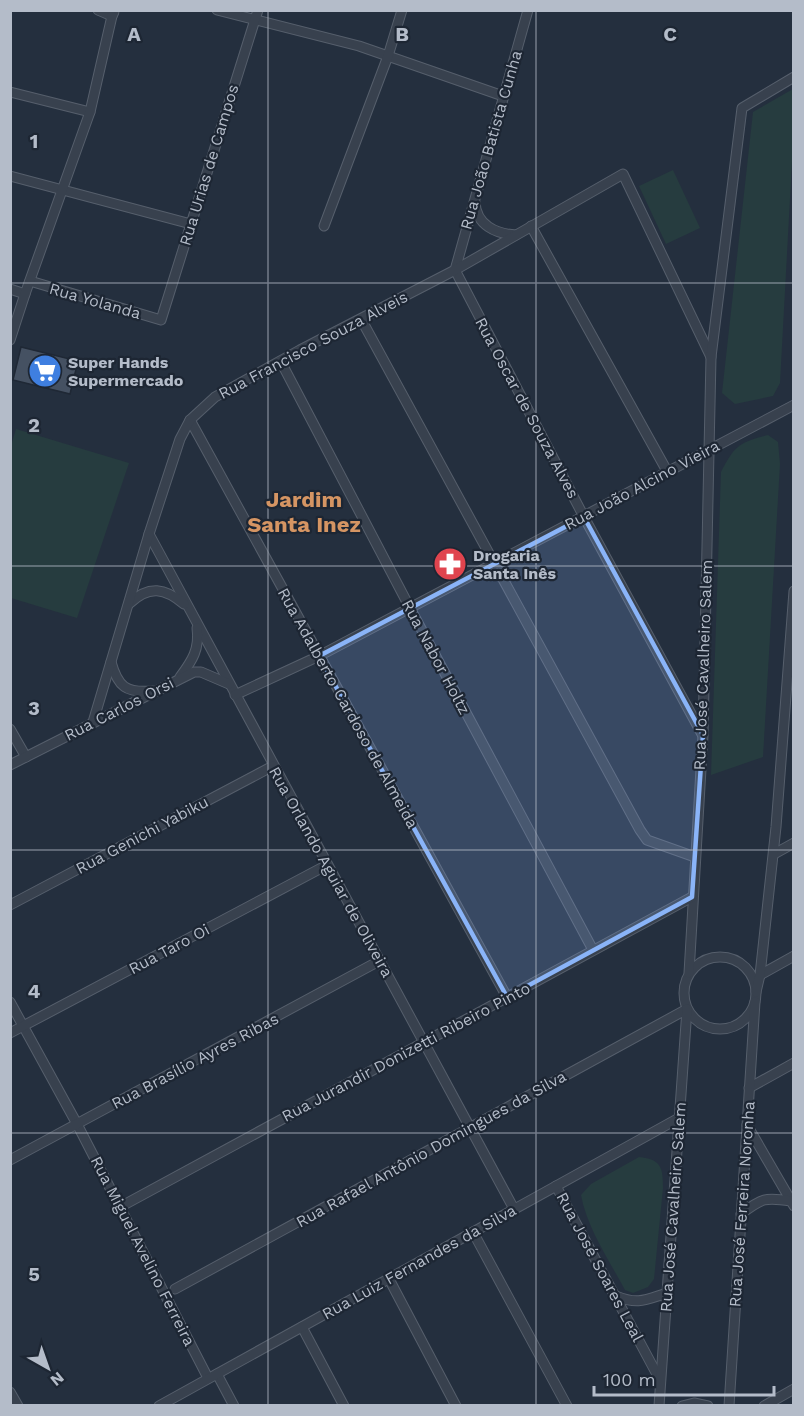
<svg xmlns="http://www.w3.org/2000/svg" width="804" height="1416" font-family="'Work Sans',sans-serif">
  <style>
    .green { fill: #263c3f }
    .building { fill: #455162; stroke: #1f2835; stroke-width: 1.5 }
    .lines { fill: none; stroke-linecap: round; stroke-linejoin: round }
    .street-casing { stroke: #565f6c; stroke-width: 11 }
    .street { stroke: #38414e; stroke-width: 9 }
    .marked { fill: #8ab4f8; fill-opacity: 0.2; stroke: #8ab4f8; stroke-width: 4.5; stroke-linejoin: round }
    .grid { fill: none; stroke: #b4bcc9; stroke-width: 1.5; stroke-opacity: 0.55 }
    .labels { text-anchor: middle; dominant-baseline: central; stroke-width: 4.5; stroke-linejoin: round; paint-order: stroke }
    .street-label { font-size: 16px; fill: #b4bcc9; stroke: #1d2633 }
    .poi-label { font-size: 16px; font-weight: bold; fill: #b4bcc9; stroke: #1d2633; text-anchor: start }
    .district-label { font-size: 22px; font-weight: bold; fill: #d59563; stroke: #1d2633 }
    .grid-label { font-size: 20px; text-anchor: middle; font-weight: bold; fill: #b4bcc9; stroke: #1d2633; stroke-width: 4.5; stroke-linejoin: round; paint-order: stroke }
  </style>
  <rect width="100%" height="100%" fill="#242f3e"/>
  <g class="green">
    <polygon points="793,89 793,143 780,383 773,396 735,404 722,393 753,112"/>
    <polygon points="673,170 700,228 666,244 639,186"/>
    <polygon points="16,429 129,463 77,618 11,598 10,449"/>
    <path d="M768 435 778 442 780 464 763 757 711 775 721 472C735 445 739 443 768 435Z"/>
    <path d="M639 1157C662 1159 663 1169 663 1188L654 1279 648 1287 633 1293 625 1290C609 1260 587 1228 581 1195L591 1184Z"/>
  </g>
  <polygon class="building" points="21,347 78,361 70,394 13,380"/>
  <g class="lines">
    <defs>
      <g id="street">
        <polyline points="98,10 112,16 114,12"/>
        <polyline points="217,10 359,46 503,96"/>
        <polyline points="528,10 455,270 584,517 702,734"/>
        <polyline points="10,92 90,112"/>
        <polyline points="10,176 191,224"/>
        <path d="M475 202C476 225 496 234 516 235"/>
        <polyline points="324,226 388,56 402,10"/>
        <polyline points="531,226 667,471"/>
        <polyline points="30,281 161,320 258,10"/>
        <polyline points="10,289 25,294"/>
        <polyline points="361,319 640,830 647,840 695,857"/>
        <polyline points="10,340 25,294 90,112 112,16"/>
        <polyline points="281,362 410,608 593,950"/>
        <polyline points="190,420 507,997"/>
        <polyline points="149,534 514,1209"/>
        <path d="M130 603C149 585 165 588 184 604"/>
        <path d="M111 662C118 687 126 693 152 691"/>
        <path d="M180 677C192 661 200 649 197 628"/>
        <polyline points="235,695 319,656 794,405"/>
        <polyline points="93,722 149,534 180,439 190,420 215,397 300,350 455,270 623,174 711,357"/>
        <polyline points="10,729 26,757"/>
        <polyline points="10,765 194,672 201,672 229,684"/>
        <polyline points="774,854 794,843"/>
        <polyline points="10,905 273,766"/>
        <circle cx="720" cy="993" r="36"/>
        <polyline points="689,973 703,735 711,357 742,108 794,77"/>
        <polyline points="760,975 794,956"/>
        <polyline points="756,992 760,975 776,827 794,591"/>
        <polyline points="10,1002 77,1124 208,1378"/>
        <polyline points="10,1033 327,865"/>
        <polyline points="749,1088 794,1063"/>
        <polyline points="747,1125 794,1206"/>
        <polyline points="10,1160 379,961"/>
        <polyline points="556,1186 660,1380"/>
        <polyline points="120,1207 692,897"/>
        <path d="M741 1214C762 1198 765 1197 791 1201"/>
        <polyline points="473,1232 567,1406"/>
        <polyline points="389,1279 456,1406"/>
        <polyline points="175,1289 687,1009"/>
        <path d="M616 1296C638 1305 645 1300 667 1293"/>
        <polyline points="302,1327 344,1406"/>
        <polyline points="217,1374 234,1406"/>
        <polyline points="10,1392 18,1406"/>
        <polyline points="159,1406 679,1118"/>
        <polyline points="659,1406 687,1009"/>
        <polyline points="682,1406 694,1403 708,1406"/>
        <polyline points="729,1406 755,1002"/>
        <polyline points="764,1406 794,1389"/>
      </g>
    </defs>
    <use href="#street" class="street-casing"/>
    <use href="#street" class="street"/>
  </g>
  <path class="marked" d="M584 517 703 735 692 897 507 997 319 656Z"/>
  <path class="grid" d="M268 10V1406M536 10V1406M10 283H794M10 566H794M10 850H794M10 1133H794"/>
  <defs>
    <symbol id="supermarket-disc" viewBox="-11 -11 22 22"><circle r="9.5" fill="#3f7fe0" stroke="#1d2633"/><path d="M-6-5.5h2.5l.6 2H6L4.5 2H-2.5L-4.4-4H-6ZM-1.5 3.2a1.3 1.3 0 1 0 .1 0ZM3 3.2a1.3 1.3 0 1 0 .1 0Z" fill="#fff"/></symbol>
    <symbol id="pharmacy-disc" viewBox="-11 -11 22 22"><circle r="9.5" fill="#e0444e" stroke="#1d2633"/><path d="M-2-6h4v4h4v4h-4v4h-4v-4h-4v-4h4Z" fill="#fff"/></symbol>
  </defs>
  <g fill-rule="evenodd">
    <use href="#supermarket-disc" x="26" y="352" width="38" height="38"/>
    <use href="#pharmacy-disc" x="431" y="545" width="38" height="38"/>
  </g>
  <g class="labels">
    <g class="street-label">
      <text transform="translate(491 140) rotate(-74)">Rua João Batista Cunha</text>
      <text transform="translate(209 165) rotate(-73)">Rua Urias de Campos</text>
      <text transform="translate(95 301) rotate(16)">Rua Yolanda</text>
      <text transform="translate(313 345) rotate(-28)">Rua Francisco Souza Alveis</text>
      <text transform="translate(527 408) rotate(62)">Rua Oscar de Souza Alves</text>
      <text transform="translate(642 485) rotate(-28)">Rua João Alcino Vieira</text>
      <text transform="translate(436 657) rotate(62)">Rua Nabor Holtz</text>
      <text transform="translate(703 665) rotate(-88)">Rua José Cavalheiro Salem</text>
      <text transform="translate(348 708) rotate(61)">Rua Adalberto Cardoso de Almeida</text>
      <text transform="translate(119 709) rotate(-27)">Rua Carlos Orsi</text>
      <text transform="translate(142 835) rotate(-28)">Rua Genichi Yabiku</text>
      <text transform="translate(331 872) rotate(61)">Rua Orlando Aguiar de Oliveira</text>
      <text transform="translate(169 949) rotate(-28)">Rua Taro Oi</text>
      <text transform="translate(406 1052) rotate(-28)">Rua Jurandir Donizetti Ribeiro Pinto</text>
      <text transform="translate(195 1061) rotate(-28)">Rua Brasílio Ayres Ribas</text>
      <text transform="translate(431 1149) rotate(-29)">Rua Rafael Antônio Domingues da Silva</text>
      <text transform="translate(742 1204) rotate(-86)">Rua José Ferreira Noronha</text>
      <text transform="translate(673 1207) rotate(-86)">Rua José Cavalheiro Salem</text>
      <text transform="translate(143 1251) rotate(63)">Rua Miguel Avelino Ferreira</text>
      <text transform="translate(419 1262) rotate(-29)">Rua Luiz Fernandes da Silva</text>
      <text transform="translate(600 1267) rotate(62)">Rua José Soares Leal</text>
    </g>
    <g class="poi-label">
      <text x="68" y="362">Super Hands<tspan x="68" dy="18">Supermercado</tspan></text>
      <text x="473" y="555">Drogaria<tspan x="473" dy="18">Santa Inês</tspan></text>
    </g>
    <g class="district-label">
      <text x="304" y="499">Jardim<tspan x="304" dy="25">Santa Inez</tspan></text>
    </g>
  </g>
  <g class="grid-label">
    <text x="134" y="41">A</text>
    <text x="402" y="41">B</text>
    <text x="670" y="41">C</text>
    <text x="34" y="148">1</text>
    <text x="34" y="432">2</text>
    <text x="34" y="715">3</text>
    <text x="34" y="998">4</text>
    <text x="34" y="1281">5</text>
  </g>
  <rect width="804" height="1416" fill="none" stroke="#b4bcc9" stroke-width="24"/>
  <g transform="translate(48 1368) rotate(140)" stroke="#1d2633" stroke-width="4.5" paint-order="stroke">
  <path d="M0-4.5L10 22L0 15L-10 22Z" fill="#b4bcc9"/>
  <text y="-9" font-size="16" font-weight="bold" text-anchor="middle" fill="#b4bcc9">N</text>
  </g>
  <path d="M594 1386v9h180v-9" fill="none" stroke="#b4bcc9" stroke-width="3"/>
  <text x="603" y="1386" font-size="18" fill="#b4bcc9" stroke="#1d2633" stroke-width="4.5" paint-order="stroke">100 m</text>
</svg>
